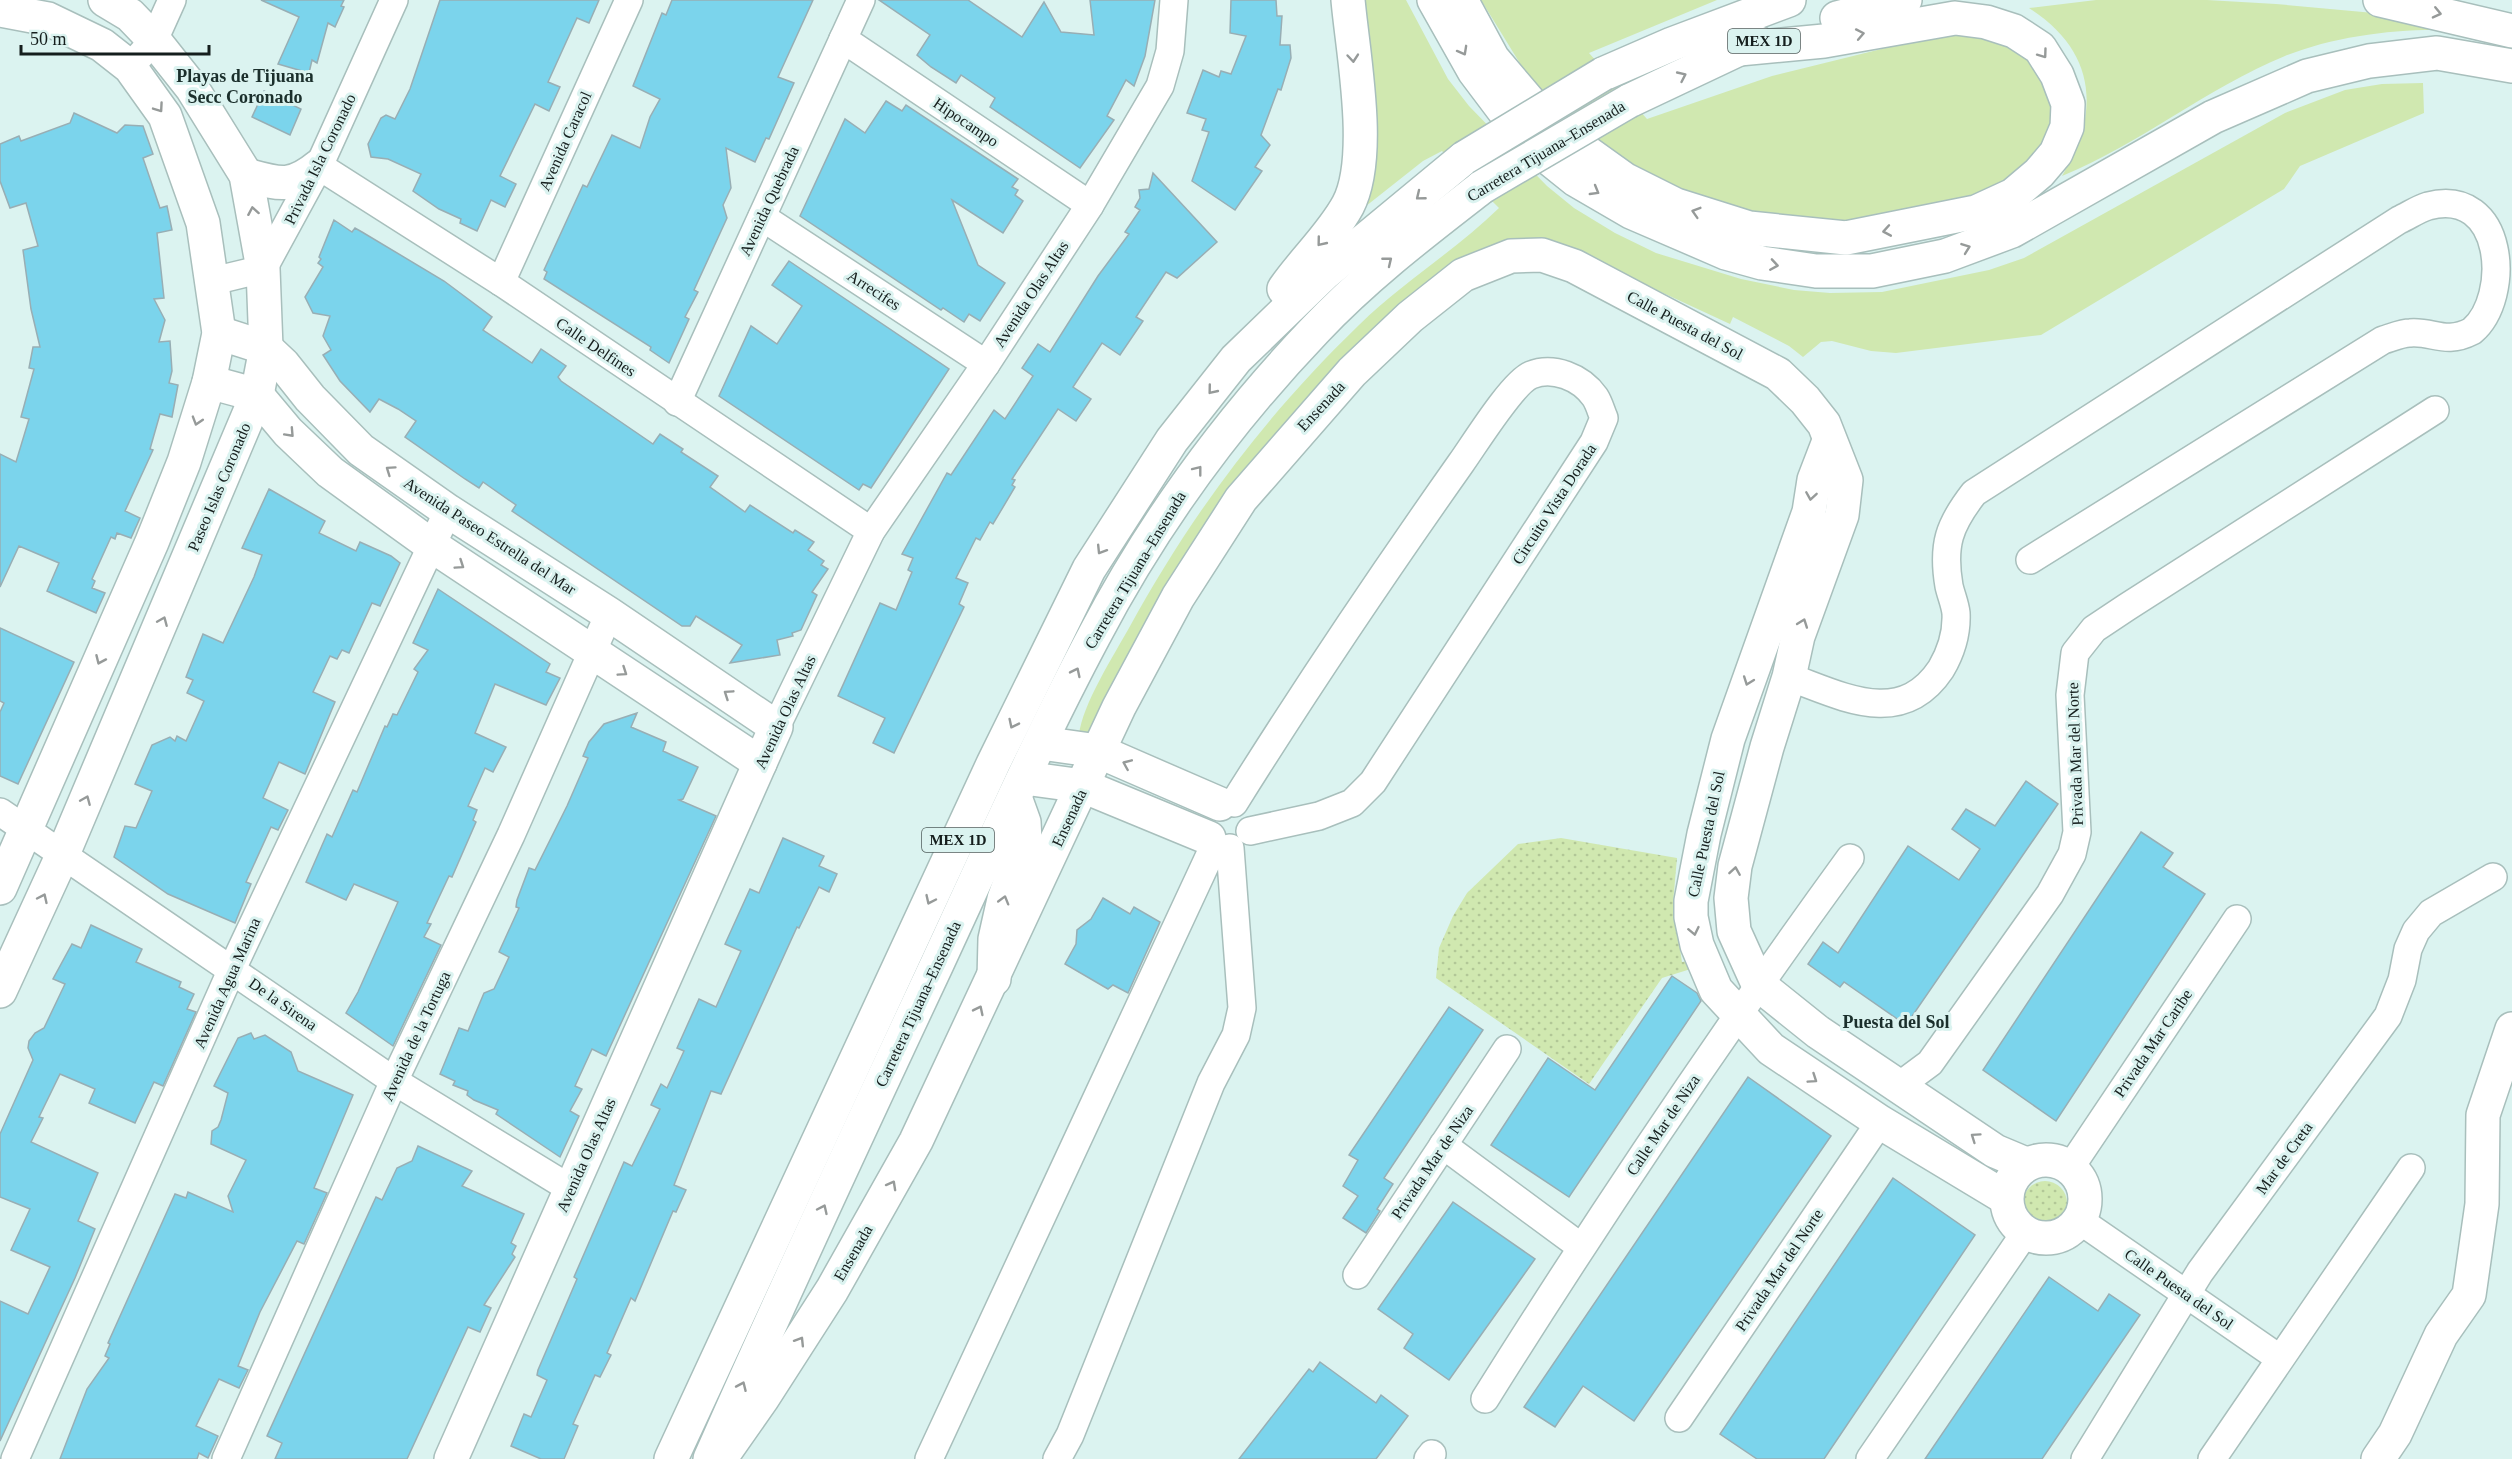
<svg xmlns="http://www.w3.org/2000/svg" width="2512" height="1459" font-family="Georgia,serif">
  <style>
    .grass { fill: #d0e8b0 }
    .park { fill: url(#park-dots) }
    .building { fill: #7bd4ec; stroke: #98aeb4; stroke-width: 1.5 }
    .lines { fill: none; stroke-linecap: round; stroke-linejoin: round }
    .minor-casing { stroke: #a8bfbc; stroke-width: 30 }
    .tertiary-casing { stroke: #a8bfbc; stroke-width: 36 }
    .trunk-casing { stroke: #a8bfbc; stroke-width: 36 }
    .motorway-casing { stroke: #a8bfbc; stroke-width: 36 }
    .minor { stroke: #fff; stroke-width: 27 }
    .tertiary { stroke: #fff; stroke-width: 33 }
    .trunk { stroke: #fff; stroke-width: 33 }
    .motorway { stroke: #fff; stroke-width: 33 }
    .trunk-bridge-casing { stroke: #a8bfbc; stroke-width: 36; stroke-linecap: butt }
    .motorway-bridge-casing { stroke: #a8bfbc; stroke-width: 36; stroke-linecap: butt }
    .trunk-bridge { stroke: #fff; stroke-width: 33 }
    .motorway-bridge { stroke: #fff; stroke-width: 33 }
    .oneway { stroke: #969a99 }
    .labels { text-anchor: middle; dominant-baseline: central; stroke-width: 6; stroke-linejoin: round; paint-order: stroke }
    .shield { fill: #dbf3f0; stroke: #505e5c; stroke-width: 1.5 }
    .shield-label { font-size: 15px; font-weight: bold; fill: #151e1d }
    .street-label { font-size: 16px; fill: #151e1d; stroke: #dbf3f0 }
    .neighbourhood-label { font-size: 18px; font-weight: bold; fill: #1b2f2c; stroke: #dbf3f0 }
  </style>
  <defs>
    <pattern id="park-dots" width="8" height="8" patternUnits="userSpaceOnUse" patternTransform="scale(1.5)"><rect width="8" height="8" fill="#d0e8b0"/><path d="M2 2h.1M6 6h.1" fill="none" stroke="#b2c797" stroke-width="1.8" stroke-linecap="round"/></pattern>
  </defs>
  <rect width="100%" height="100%" fill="#dbf3f0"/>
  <g class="grass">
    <path d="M1359 0H1406L1448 79 1469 106 1547 186 1574 208 1615 233 1656 253 1741 279 1794 290 1830 293 1882 292 1989 270 2024 258 2285 113 2345 90 2382 84 2423 83 2424 113 2300 166 2284 189 2041 335 1896 353 1871 351 1832 341 1821 342 1803 357 1789 346 1733 317 1730 324 1551 241 1534 239 1506 245 1337 375 1101 736 1079 735C1082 705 1114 655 1129 628 1192 513 1265 416 1359 325 1403 282 1456 250 1499 208L1442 151 1423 161 1361 210Z"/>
    <polygon points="1481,0 1717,0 1589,53 1647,119 1772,76 1926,38 1967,31 2012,40 2050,82 2055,128 2022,180 1878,225 1746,213 1715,204 1644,175 1588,137 1535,88"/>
    <path d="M2096 0H2207L2276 4 2374 13 2434 30C2385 30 2330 38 2285 56 2207 88 2140 144 2062 176 2102 111 2095 50 2029 8Z"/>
  </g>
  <g class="park">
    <polygon points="1561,838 1677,858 1673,903 1682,962 1699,959 1697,967 1662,978 1589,1084 1436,978 1439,948 1453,916 1467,893 1518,844"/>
    <circle cx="2045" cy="1203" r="22"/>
  </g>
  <g class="building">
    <polygon points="261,0 344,0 341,6 344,7 335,27 328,23 317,63 312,60 309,73 278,64 299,17"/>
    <polygon points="440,0 599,0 589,23 577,18 548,82 560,87 549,111 535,104 500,176 516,184 505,207 491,200 477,231 460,223 461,219 439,209 413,191 421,174 388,159 371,157 368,144 381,118 386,115 395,119 410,89"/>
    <polygon points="672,0 813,0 778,77 794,83 769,139 766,138 755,162 726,148 731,188 723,205 727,218 694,290 698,292 685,317 689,319 669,363 650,350 651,347 544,279 547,272 544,270 583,185 587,187 612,135 640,148 650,117 660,99 633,86 662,13 666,15"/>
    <polygon points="879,0 968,0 1022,37 1044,2 1061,32 1094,35 1090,0 1155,0 1145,56 1134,86 1126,80 1107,116 1114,120 1080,168 990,107 995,98 961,75 956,83 931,67 917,55 930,35"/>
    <polygon points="1231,0 1276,0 1277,16 1282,16 1280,45 1290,45 1291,58 1281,90 1278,89 1261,135 1270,145 1255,167 1262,171 1235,210 1192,181 1209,132 1202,130 1206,119 1187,113 1203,70 1219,77 1221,71 1231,74 1246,36 1230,33"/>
    <polygon points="264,91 301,109 290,135 252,117"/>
    <polygon points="886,101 902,111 906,105 1018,179 1012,187 1018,190 1015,195 1023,201 1003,233 952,200 978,265 1005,283 980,321 969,314 964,322 943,308 941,310 800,216 845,119 865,133"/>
    <polygon points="74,113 117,133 125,125 143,126 153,154 143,158 160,208 167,206 172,230 157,233 164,298 154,299 165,320 159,342 170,341 172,371 169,383 178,385 172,417 160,414 150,449 153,450 125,511 140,518 131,538 117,533 115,539 111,537 92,579 95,581 92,588 105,593 96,613 47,591 59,563 19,546 0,587 0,454 16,462 29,419 21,417 34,369 29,368 33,347 40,347 31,309 23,250 38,246 26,203 10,208 0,181 0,144 19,136 21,141 70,123"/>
    <polygon points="1153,173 1217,242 1177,278 1166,272 1136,317 1143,321 1120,355 1102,343 1073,387 1091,399 1076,421 1058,409 1012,479 1015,480 1012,485 1015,487 993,524 990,522 980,540 976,538 956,578 968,583 959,604 964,607 894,753 873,743 885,718 838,696 880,603 896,610 912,572 908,570 913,558 902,554 947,473 951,475 994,410 1005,419 1033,376 1022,368 1038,344 1050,352 1098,276 1129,234 1125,232 1140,210 1135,207 1140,198 1139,190 1149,189"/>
    <polygon points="334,220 352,232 355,228 362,232 444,281 492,317 483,330 532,363 541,349 566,366 558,377 561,381 653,444 660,434 683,449 681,452 718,476 710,487 745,512 750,505 793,533 795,530 814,542 808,550 824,561 821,565 828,569 812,592 817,595 801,630 792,633 793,636 777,640 780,655 730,663 742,645 696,616 690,626 682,626 512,511 516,505 483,482 479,488 465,479 405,437 416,421 398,409 379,399 370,412 340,381 323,355 331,350 323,336 330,316 313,313 305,297 323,267 318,263 321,259 319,257"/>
    <polygon points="789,261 949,369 871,488 863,484 859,490 719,396 751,326 777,344 802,306 772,285"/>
    <polygon points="269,489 325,521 319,533 356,551 360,542 391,556 400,563 380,606 372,603 349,653 342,650 337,659 330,656 322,673 313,692 335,702 305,774 279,762 263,798 288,810 278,830 271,827 246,882 251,884 235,923 168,894 114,857 125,826 136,828 152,791 135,784 152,745 170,737 175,741 177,736 186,741 204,701 187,693 193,680 186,677 203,634 223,643 254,577 262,555 242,548"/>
    <polygon points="438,589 550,664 546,672 560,678 546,705 495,684 475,733 506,747 493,772 485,768 468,806 477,810 473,820 476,822 452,877 449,876 427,923 431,924 424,937 441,945 393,1046 346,1013 358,992 398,902 354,884 346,900 306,882 327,834 332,837 353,790 357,792 385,726 387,727 393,714 397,715 418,672 414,669 428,650 413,643"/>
    <polygon points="0,628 74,662 18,784 0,776 0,712 4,703 0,701"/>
    <polygon points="637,713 631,727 666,742 663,751 698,767 683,799 679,800 716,816 606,1056 592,1049 575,1086 582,1089 570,1111 579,1116 560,1157 496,1114 498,1110 474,1100 467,1095 468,1091 453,1085 455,1081 440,1074 459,1028 468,1031 484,993 494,989 509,957 499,952 519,908 516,907 517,900 529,868 535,870 567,806 588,758 583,756 589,742 604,724"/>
    <polygon points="2026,781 2058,804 1906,1025 1844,982 1840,987 1808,964 1823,942 1838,953 1908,846 1959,880 1980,849 1952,829 1966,809 1995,826"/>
    <polygon points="2141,832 2173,853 2163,867 2205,894 2056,1121 1983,1070"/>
    <polygon points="783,838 824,856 819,866 837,874 829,892 819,887 799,928 797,927 721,1094 711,1091 674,1185 686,1190 676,1212 673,1211 635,1301 631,1298 607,1353 611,1355 600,1377 595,1375 573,1424 578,1426 564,1459 541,1459 511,1446 524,1414 531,1417 547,1380 537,1375 538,1370 577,1279 574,1277 624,1162 632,1166 660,1109 651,1105 661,1084 667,1088 684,1051 677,1048 699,999 716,1007 741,951 725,944 750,889 759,893"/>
    <polygon points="1103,898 1130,914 1134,907 1160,922 1128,993 1113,985 1108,989 1065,964 1076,944 1077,930 1091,919"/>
    <polygon points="91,925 142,949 136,962 181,982 179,987 194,994 187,1009 196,1012 163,1086 154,1082 135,1123 89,1103 95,1089 60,1074 39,1117 43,1118 31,1142 98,1173 78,1221 95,1229 75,1278 0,1441 0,1301 28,1314 50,1267 11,1250 30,1209 0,1197 0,1134 33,1060 28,1048 29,1041 35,1033 44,1028 65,984 53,979 72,944 81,948"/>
    <polygon points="1672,976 1697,993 1701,1001 1569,1197 1491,1145 1548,1058 1595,1090"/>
    <polygon points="1449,1007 1483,1030 1384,1178 1393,1184 1377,1209 1380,1211 1366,1233 1343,1218 1358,1196 1343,1186 1358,1160 1349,1155"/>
    <polygon points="251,1033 254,1039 265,1035 291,1052 298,1071 353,1095 314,1188 327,1193 304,1244 297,1241 260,1312 238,1366 248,1370 239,1388 219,1379 196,1426 218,1436 208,1458 199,1453 197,1459 60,1459 87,1389 109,1358 105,1356 110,1344 108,1343 175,1194 186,1198 188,1192 233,1212 228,1196 246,1160 211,1144 212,1131 218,1127 221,1120 228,1093 214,1086 238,1038"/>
    <polygon points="1748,1077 1831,1136 1634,1421 1583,1386 1555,1427 1524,1407"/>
    <polygon points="418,1146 472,1171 462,1186 524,1214 511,1243 516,1246 512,1254 515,1257 484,1305 491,1308 480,1332 468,1327 407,1459 275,1459 282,1443 267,1436 365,1221 376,1197 382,1200 397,1168 412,1161"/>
    <polygon points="1893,1178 1975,1235 1824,1459 1757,1459 1720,1434"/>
    <polygon points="1453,1202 1535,1259 1449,1380 1404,1348 1413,1334 1378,1309"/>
    <polygon points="2049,1277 2098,1311 2109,1294 2140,1315 2042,1459 1925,1459"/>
    <polygon points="1320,1362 1376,1403 1381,1395 1408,1416 1376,1459 1239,1459 1309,1369 1313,1372"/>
  </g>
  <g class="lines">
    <defs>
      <g id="minor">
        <polyline points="843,39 1090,205"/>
        <polyline points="130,67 154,40 172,0"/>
        <polyline points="319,166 501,282 871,531"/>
        <polyline points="762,217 986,364"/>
        <polyline points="213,281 263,269 319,166 394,0"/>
        <polyline points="501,282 629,0"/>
        <polyline points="677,402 861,0"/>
        <path d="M1789 677C1842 696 1901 729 1941 669 1951 652 1957 633 1956 613 1955 604 1951 595 1949 586 1942 545 1949 525 1974 493L2399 220C2408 216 2418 209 2428 206 2505 186 2512 297 2472 331 2445 345 2434 331 2410 333 2401 333 2391 338 2383 340L2030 560"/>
        <polyline points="776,727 871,531 986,364 1090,205 1160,86 1170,51 1174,0"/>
        <path d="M1234 803C1306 688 1382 575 1461 463 1474 445 1512 383 1531 375 1553 366 1581 377 1595 397 1599 403 1601 411 1604 418L1594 442 1373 782 1352 803 1319 816 1250 831"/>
        <polyline points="0,812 394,1081 571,1189"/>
        <polyline points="1899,1086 1930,1063 2050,894 2072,854 2077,832 2070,695 2075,653 2094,629 2127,607 2435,410"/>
        <polyline points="1443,1145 1581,1247"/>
        <polyline points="2070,1168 2237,919"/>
        <polyline points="2079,1220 2279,1358"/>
        <polyline points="1357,1275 1507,1049"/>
        <path d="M1485 1399C1601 1214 1722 1034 1850 858"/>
        <polyline points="1679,1418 1880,1122"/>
        <polyline points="15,1459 232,969 448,511"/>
        <polyline points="226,1459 394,1081 511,835 609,614"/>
        <polyline points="929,1459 1215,844"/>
        <polyline points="1057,1459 1070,1435 1211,1083 1236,1035 1242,1008 1230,848"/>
        <polyline points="1428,1459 1432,1454"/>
        <polyline points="1870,1459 2025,1233"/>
        <polyline points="2085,1459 2200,1272 2388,1016 2402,980 2408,949 2416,931 2431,913 2493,877"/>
        <polyline points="2212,1459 2411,1168"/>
      </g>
      <g id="tertiary">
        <polyline points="0,10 48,19 102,45 130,67 165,116 203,223 219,333 209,382 184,462 152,542 0,888"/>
        <path d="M246 175C279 184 291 189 319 166"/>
        <polyline points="219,333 266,348 283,364 310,398 361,450 448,511 609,614 776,727 451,1459"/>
        <polyline points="209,382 257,395 288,432 330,472 431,545 760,763"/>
        <polyline points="1829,441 1814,480 1809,512 1728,739 1704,834 1691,901 1691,917 1697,945 1716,990 1771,1049 1880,1122 2006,1198"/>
        <polyline points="1098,751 1220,804"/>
        <polyline points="1083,786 1209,838"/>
        <polyline points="0,991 63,854 257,395 266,348 263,269 246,175 192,88 154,40 130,15 105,0"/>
        <circle cx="2046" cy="1199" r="39"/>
        <polyline points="720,1459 762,1399 832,1290 916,1141 1119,707 1178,597 1241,499 1352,372 1410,317 1463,275 1511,256 1542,255 1574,266 1778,374 1805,400 1824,424 1846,480 1842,515 1798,636 1789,677 1767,747 1735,866 1731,898 1734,931 1758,984 1818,1032 1995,1151 2026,1164"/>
        <polyline points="2378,1459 2395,1434 2441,1335 2469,1295 2482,1204 2483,1115 2512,1029"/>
      </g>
      <g id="trunk">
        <polyline points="1434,0 1474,71 1526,140 1576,180 1631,212 1726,253 1762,263 1816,271 1872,271 1945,256 2012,231 2213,117 2307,76 2369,61 2437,53 2512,66"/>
        <polyline points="2380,0 2512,31"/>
        <polyline points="1466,9 1493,59 1550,126 1624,179 1676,205 1749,228 1846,238 1976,212 2013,195 2039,173 2056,153 2067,127 2068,104 2057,75 2040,48 2014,31 1986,22 1955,18 1824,41 1739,49"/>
        <polyline points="1837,18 1905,0"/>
        <polyline points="1629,101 1739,49 1759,43"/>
        <polyline points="1041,743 1098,751"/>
        <polyline points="1024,778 1083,786"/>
        <polyline points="994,979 995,939 1004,899 1025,840 1024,822 1015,797"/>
        <path d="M710 1459C783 1293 860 1128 937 964 988 854 1037 743 1094 636 1152 525 1229 420 1315 330 1366 276 1424 232 1482 187"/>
      </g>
      <g id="motorway">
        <polyline points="1603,74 1672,44 1789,0"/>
        <path d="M1284 289C1304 260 1331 236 1348 205 1373 157 1353 55 1348 0"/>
        <polyline points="671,1459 993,764 1089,569 1172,440 1236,359 1325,273 1464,158"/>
      </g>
    </defs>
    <use href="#minor" class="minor-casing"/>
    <use href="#tertiary" class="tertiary-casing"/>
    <use href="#trunk" class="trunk-casing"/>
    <use href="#motorway" class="motorway-casing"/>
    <use href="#minor" class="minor"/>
    <use href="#tertiary" class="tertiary"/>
    <use href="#trunk" class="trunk"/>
    <use href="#motorway" class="motorway"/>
    <defs>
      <polyline id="trunk-bridge" points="1482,187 1629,101"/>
      <polyline id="motorway-bridge" points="1464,158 1603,74"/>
    </defs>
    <use href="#trunk-bridge" class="trunk-bridge-casing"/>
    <use href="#motorway-bridge" class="motorway-bridge-casing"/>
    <use href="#trunk-bridge" class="trunk-bridge"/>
    <use href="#motorway-bridge" class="motorway-bridge"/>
  </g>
  <defs><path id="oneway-chevron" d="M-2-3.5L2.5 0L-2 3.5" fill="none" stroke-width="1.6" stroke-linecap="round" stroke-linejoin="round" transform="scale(1.5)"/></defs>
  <g class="oneway">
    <use href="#oneway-chevron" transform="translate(2437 13) rotate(13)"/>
    <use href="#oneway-chevron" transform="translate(1860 34) rotate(-11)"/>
    <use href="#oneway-chevron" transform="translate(1463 51) rotate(61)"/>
    <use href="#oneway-chevron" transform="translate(2043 54) rotate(54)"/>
    <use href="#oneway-chevron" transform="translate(1353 58) rotate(85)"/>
    <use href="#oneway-chevron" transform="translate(1682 76) rotate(-25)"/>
    <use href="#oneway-chevron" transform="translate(159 108) rotate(55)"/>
    <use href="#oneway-chevron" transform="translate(1595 191) rotate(30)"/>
    <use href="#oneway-chevron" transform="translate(1420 196) rotate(141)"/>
    <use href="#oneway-chevron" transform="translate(253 211) rotate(-100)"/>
    <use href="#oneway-chevron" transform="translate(1696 212) rotate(-163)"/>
    <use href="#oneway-chevron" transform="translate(1887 231) rotate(170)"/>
    <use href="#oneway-chevron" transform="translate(1321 242) rotate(129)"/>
    <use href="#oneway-chevron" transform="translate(1966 248) rotate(-20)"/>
    <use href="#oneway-chevron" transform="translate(1388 261) rotate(-39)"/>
    <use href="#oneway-chevron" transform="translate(1774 265) rotate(9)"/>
    <use href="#oneway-chevron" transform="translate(1212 390) rotate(129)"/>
    <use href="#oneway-chevron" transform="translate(197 421) rotate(107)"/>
    <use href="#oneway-chevron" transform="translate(290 433) rotate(47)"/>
    <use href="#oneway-chevron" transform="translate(390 470) rotate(-145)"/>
    <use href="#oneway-chevron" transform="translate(1198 470) rotate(-52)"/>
    <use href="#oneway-chevron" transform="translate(1811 496) rotate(99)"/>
    <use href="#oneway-chevron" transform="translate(1101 550) rotate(122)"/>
    <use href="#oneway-chevron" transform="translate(460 565) rotate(34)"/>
    <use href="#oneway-chevron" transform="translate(163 621) rotate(-67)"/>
    <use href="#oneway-chevron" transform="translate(1803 623) rotate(-70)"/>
    <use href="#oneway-chevron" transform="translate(100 660) rotate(114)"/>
    <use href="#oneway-chevron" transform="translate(623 672) rotate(34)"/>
    <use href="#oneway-chevron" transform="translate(1076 672) rotate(-64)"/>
    <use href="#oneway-chevron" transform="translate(1748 681) rotate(110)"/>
    <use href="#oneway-chevron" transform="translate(728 694) rotate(-146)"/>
    <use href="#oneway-chevron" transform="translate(1013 724) rotate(116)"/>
    <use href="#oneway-chevron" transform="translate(1127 764) rotate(-157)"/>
    <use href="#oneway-chevron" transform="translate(86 800) rotate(-67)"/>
    <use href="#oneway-chevron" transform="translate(1735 871) rotate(-81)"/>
    <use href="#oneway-chevron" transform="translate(43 898) rotate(-65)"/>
    <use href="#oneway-chevron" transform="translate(930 900) rotate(115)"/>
    <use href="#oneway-chevron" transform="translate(1004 900) rotate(-74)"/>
    <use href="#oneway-chevron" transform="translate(1694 931) rotate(78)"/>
    <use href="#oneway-chevron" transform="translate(979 1010) rotate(-64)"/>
    <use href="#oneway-chevron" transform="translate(1813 1079) rotate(34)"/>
    <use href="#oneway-chevron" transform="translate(1975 1137) rotate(-145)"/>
    <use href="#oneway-chevron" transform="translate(892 1185) rotate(-61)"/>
    <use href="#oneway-chevron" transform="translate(823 1209) rotate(-65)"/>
    <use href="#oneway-chevron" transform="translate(800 1341) rotate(-58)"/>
    <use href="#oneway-chevron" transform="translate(742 1386) rotate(-66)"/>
  </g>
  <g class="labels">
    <g class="shield">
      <rect x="1728" y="29" width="72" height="24" rx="4.5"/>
      <rect x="922" y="828" width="72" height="24" rx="4.5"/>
    </g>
    <g class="shield-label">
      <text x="1764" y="41">MEX 1D</text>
      <text x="958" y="840">MEX 1D</text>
    </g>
    <g class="street-label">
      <text transform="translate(966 122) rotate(34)">Hipocampo</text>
      <text transform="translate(565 141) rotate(-66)">Avenida Caracol</text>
      <text transform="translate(1546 151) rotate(-31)">Carretera Tijuana–Ensenada</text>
      <text transform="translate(320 159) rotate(-64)">Privada Isla Coronado</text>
      <text transform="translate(769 201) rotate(-65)">Avenida Quebrada</text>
      <text transform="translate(874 290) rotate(33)">Arrecifes</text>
      <text transform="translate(1031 294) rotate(-57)">Avenida Olas Altas</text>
      <text transform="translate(1685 325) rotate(28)">Calle Puesta del Sol</text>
      <text transform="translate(596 347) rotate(34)">Calle Delfines</text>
      <text transform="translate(1321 406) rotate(-47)">Ensenada</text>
      <text transform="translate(219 487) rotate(-67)">Paseo Islas Coronado</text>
      <text transform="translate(1554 504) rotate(-57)">Circuito Vista Dorada</text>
      <text transform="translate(490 536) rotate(33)">Avenida Paseo Estrella del Mar</text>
      <text transform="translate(1135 570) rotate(-59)">Carretera Tijuana–Ensenada</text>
      <text transform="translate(785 712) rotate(-65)">Avenida Olas Altas</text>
      <text transform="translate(2075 754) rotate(-92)">Privada Mar del Norte</text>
      <text transform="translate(1069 818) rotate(-65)">Ensenada</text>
      <text transform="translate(1706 834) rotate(-78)">Calle Puesta del Sol</text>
      <text transform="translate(227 983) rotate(-66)">Avenida Agua Marina</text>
      <text transform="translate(283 1004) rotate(35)">De la Sirena</text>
      <text transform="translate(918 1004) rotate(-65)">Carretera Tijuana–Ensenada</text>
      <text transform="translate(416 1036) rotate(-65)">Avenida de la Tortuga</text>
      <text transform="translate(2153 1043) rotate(-56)">Privada Mar Caribe</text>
      <text transform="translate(1663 1125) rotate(-56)">Calle Mar de Niza</text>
      <text transform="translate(586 1155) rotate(-66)">Avenida Olas Altas</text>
      <text transform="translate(2284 1158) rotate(-54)">Mar de Creta</text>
      <text transform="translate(1432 1162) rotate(-56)">Privada Mar de Niza</text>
      <text transform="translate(853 1253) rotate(-60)">Ensenada</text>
      <text transform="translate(1779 1270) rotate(-56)">Privada Mar del Norte</text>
      <text transform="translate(2179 1289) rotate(35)">Calle Puesta del Sol</text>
    </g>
    <g class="neighbourhood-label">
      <text x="245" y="76">Playas de Tijuana<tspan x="245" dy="21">Secc Coronado</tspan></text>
      <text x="1896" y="1022">Puesta del Sol</text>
    </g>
  </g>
  <path d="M21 45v9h188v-9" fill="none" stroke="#151e1d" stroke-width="3"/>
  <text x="30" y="45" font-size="18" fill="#151e1d" stroke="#dbf3f0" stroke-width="4.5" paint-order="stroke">50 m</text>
</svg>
